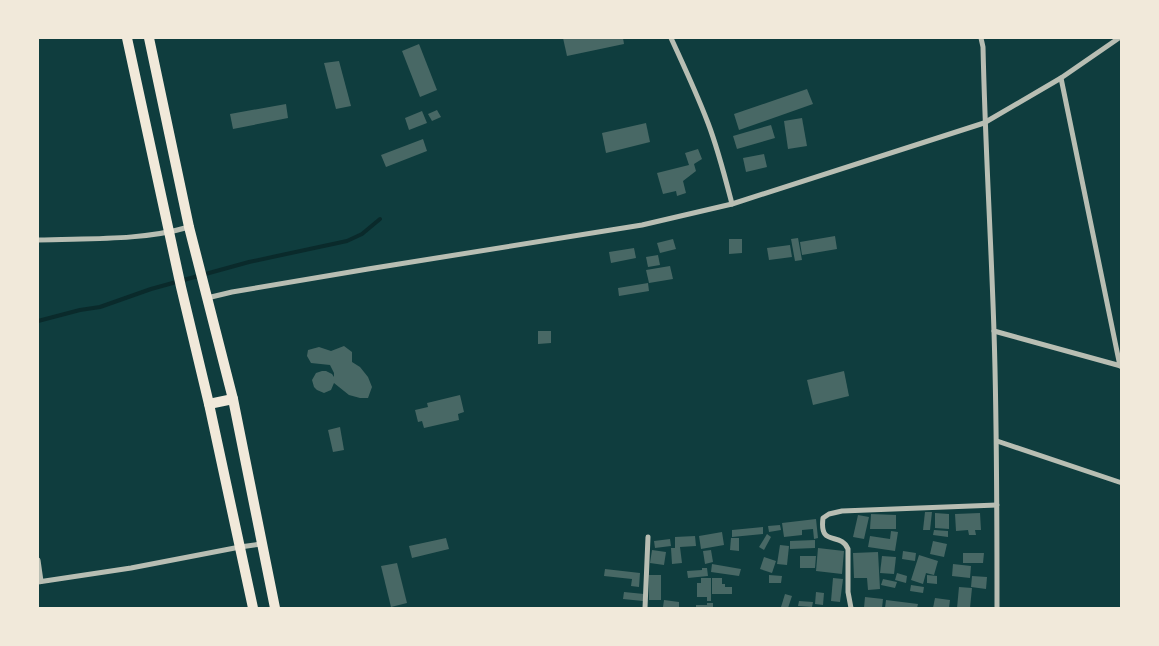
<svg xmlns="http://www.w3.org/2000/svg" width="1159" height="646" font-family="'Sofia Sans Condensed',sans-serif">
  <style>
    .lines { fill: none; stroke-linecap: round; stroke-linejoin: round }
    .stream { stroke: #0a2a2b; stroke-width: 4 }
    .building { fill: #486865 }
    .minor { stroke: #b8beb3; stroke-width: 5 }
    .trunk { stroke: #f1e9da; stroke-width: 10 }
  </style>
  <rect width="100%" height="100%" fill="#0f3d3e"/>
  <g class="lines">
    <polyline class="stream" points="38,321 80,310 100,307 151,289 249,262 347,241 362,234 380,219"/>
  </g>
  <g class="building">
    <polygon points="563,38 623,38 624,44 567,56"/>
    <polygon points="419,44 437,90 420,97 402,51"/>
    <polygon points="339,61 351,106 336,109 324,63"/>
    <polygon points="807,89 813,104 739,130 734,114"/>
    <polygon points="286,104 288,118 233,129 230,114"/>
    <polygon points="437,110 441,117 432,121 428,114"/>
    <polygon points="422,111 427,123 409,130 405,118"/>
    <polygon points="802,118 807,146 788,149 784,121"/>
    <polygon points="646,123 650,142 606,153 602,133"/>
    <polygon points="771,125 775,138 737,149 733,136"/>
    <polygon points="423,139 427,151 386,167 381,155"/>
    <polygon points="698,149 702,159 694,164 696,171 683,181 686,193 677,196 676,191 663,194 657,173 689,165 685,153"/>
    <polygon points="764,154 767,167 746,172 743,158"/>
    <polygon points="835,236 837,249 802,255 800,242"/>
    <polygon points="798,238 802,260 795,261 791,239"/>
    <polygon points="673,239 676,249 660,253 657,243"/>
    <polygon points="729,239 742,239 742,253 729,254"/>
    <polygon points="790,245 792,257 769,260 767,248"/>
    <polygon points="634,248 636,258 611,263 609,252"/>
    <polygon points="658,255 660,265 648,267 646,257"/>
    <polygon points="670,266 673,279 649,283 646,270"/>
    <polygon points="648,283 649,291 619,296 618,288"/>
    <polygon points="538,331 551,331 551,343 538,344"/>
    <polygon points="344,346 352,352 352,362 360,367 368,377 372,387 368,398 360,398 349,395 334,383 331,390 324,393 317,390 314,387 312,380 316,373 322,371 326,371 332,374 334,377 334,373 330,365 311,363 307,356 308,350 319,347 331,351"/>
    <polygon points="844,371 849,396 813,405 807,380"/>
    <polygon points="460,395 464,412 458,414 459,420 424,428 422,421 418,422 415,410 428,407 427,403"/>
    <polygon points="340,427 344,450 333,452 328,430"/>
    <polygon points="925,512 932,512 930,530 923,530"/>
    <polygon points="935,513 949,514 949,529 935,528"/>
    <polygon points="980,513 981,530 975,530 976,535 969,535 968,530 956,531 955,514"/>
    <polygon points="871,514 896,515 896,529 870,529"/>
    <polygon points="858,515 869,517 864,539 853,537"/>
    <polygon points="816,519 818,538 814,539 813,529 802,530 802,535 784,537 782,523"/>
    <polygon points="780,525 781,530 769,532 768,526"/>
    <polygon points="763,527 763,534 732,537 732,530"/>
    <polygon points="934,530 948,531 948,537 933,535"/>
    <polygon points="891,531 898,532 895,551 868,547 870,536 890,539"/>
    <polygon points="722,532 724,545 701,549 699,536"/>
    <polygon points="767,534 771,537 764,550 759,547"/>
    <polygon points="695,536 696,546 680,547 682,563 672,564 671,548 675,548 675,537"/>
    <polygon points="446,538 449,549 412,558 409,546"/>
    <polygon points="731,538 739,538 739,551 730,550"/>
    <polygon points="670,539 671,546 655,548 654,541"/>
    <polygon points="815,540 815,548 790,549 790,541"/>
    <polygon points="933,541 947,544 944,557 930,554"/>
    <polygon points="780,545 789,546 787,565 777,564"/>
    <polygon points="818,548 844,551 842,574 816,571"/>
    <polygon points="652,550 666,552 664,565 650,563"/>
    <polygon points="711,550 713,562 705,564 703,551"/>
    <polygon points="903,551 916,553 915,561 902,559"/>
    <polygon points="878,552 880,589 868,590 867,578 854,578 853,553"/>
    <polygon points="963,553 984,553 983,563 963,563"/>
    <polygon points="919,555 938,561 934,575 926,573 923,584 911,580"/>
    <polygon points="800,556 816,556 815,568 800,568"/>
    <polygon points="882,556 896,557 894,574 880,573"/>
    <polygon points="764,557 776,561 772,573 760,569"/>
    <polygon points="397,563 407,603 391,607 381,566"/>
    <polygon points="712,564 741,569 739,576 711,572"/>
    <polygon points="953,564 971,566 970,578 952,576"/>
    <polygon points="702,568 707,568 708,576 688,578 687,571 702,570"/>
    <polygon points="605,569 640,573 639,587 631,586 632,579 604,576"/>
    <polygon points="897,573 907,576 906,583 895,580"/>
    <rect x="649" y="575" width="12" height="25"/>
    <polygon points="769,575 782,576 781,583 769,583"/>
    <polygon points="927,575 937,576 937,584 927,583"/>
    <polygon points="972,576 987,577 986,589 971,587"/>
    <polygon points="701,578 711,578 711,601 707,601 707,597 697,597 697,583 701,583"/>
    <polygon points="712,578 722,578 722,584 725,584 725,587 732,587 732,594 712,594"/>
    <polygon points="833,578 843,579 840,602 831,601"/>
    <polygon points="883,579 897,582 895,588 881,585"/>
    <polygon points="911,585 924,587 923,593 910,591"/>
    <polygon points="959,587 972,588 970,608 957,608"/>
    <polygon points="624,592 644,594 643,601 623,599"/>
    <polygon points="816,592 824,593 823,605 815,604"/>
    <polygon points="785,594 792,596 788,608 781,607"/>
    <polygon points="865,597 883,599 882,608 864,608"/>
    <polygon points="935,598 950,600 949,608 933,608"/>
    <polygon points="664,600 679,602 679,608 666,608 666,607 663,607"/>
    <polygon points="886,600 918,604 917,608 885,608"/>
    <polygon points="799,601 813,602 812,607 798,606"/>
    <polygon points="707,603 713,603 713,608 696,608 696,605 707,605"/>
  </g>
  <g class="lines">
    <g class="minor">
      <path d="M671 38C684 66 697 94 708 123 718 149 725 177 732 204"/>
      <path d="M981 38 983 47C985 142 991 237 994 332 997 424 997 516 997 608"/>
      <polyline points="1061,78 1120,366"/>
      <path d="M38 240C88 238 141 241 189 227"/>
      <polyline points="207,298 232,292 368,269 642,225 732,204 984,123 1061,78 1119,38"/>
      <polyline points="994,331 1121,366"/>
      <polyline points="997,441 1122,483"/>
      <polyline points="38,560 41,581"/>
      <polyline points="38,582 131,568 240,547 261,544"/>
      <polyline points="645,608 648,537"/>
      <path d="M851 608 848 592V549C841 531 819 548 823 518L829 514 842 511 997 505"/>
    </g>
    <g class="trunk">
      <polyline points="127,38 181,287 209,404 253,608"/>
      <polyline points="149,38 189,227 233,399 275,608"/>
      <polyline points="209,404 233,399"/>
    </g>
  </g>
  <rect width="1159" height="646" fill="none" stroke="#f1e9da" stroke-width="78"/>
</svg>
